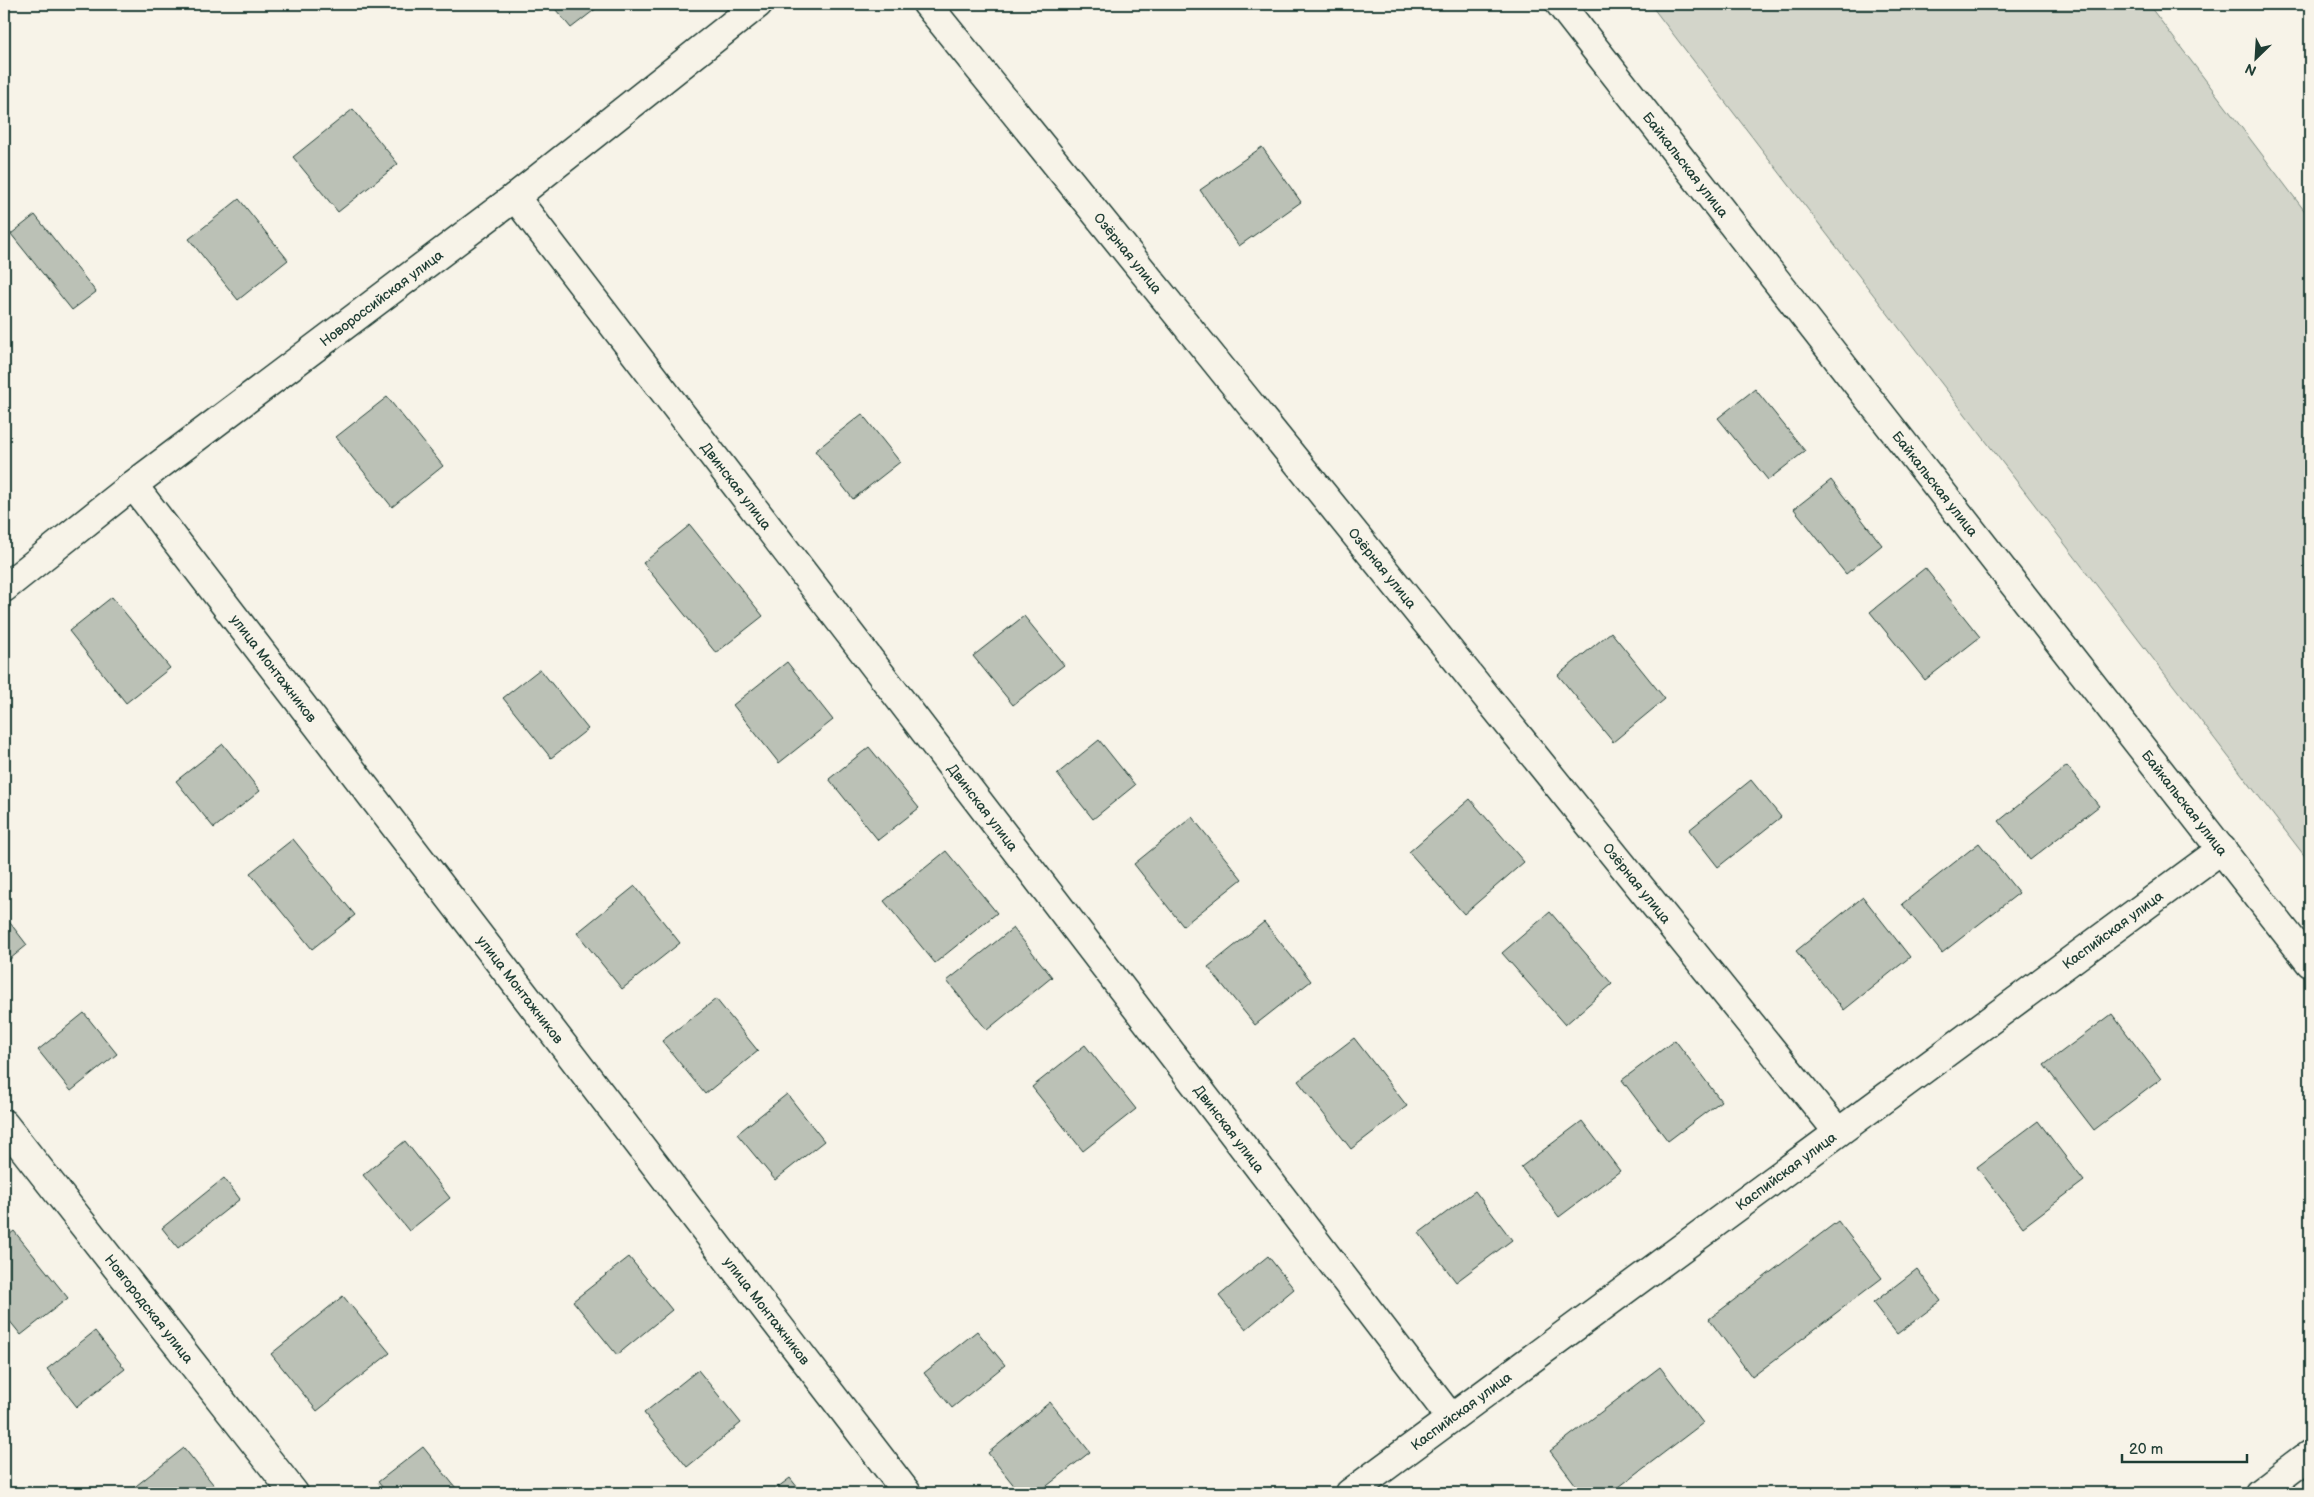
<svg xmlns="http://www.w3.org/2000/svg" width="2314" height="1497" font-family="'Balsamiq Sans',sans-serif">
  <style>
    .green { fill: #d3d5ca; stroke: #79897f }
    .building { fill: #bbc1b6; stroke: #1f3d34 }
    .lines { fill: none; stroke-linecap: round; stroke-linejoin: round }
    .minor-casing { stroke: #1f3d34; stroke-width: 31 }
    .minor { stroke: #f7f3e8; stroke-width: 28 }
    .labels { text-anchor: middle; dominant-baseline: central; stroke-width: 4; stroke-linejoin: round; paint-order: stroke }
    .street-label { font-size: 14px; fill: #1f3d34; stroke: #f7f3e8 }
  </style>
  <rect width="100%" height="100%" fill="#f7f3e8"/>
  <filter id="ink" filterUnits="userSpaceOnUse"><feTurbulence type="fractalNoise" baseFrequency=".02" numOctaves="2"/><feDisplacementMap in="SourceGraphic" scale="10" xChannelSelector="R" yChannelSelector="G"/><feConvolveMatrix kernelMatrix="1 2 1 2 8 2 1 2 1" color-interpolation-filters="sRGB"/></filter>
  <g filter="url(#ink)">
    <polygon class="green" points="1650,4 2148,4 2310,218 2310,863"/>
    <g class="building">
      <polygon points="551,4 602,4 571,28"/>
      <polygon points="353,109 398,164 338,212 293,157"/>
      <polygon points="1262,147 1301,202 1239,246 1200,190"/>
      <polygon points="239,199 288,260 238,300 189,239"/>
      <polygon points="35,215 96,292 72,310 11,234"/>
      <polygon points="1755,389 1805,451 1768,480 1718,418"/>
      <polygon points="387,397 443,466 392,507 336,437"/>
      <polygon points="862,414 900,462 853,499 815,451"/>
      <polygon points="1831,480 1882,545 1846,574 1794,509"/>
      <polygon points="690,525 763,616 716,653 643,563"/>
      <polygon points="1925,568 1980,637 1925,680 1870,612"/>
      <polygon points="112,597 170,668 126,703 69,631"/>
      <polygon points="1024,616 1064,665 1013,705 973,656"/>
      <polygon points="1611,632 1665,699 1613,742 1558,675"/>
      <polygon points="787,662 833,720 779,763 733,705"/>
      <polygon points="540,669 588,729 551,758 503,698"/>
      <polygon points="1099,740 1135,785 1093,819 1057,774"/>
      <polygon points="223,744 260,791 214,828 176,781"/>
      <polygon points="869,747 919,808 878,840 829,779"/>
      <polygon points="2067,766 2099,806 2030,860 1999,821"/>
      <polygon points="1751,780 1781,817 1718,867 1689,830"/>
      <polygon points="1470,799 1524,862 1464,914 1409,852"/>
      <polygon points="1192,817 1242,879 1183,926 1134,864"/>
      <polygon points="293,839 355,915 312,949 250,873"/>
      <polygon points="1979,843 2019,893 1942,953 1902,904"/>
      <polygon points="946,851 997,913 935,963 884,901"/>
      <polygon points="635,886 680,943 622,989 577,933"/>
      <polygon points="1863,897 1910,957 1844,1010 1796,951"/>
      <polygon points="1550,912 1612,984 1565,1025 1502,953"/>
      <polygon points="4,915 27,945 4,964"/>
      <polygon points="1264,922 1311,981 1255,1025 1208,967"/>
      <polygon points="1013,928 1052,977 987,1030 947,981"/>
      <polygon points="716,999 758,1051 705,1094 662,1041"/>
      <polygon points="84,1013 117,1054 71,1091 38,1050"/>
      <polygon points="2112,1014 2161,1079 2094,1130 2044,1065"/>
      <polygon points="1354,1038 1407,1106 1351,1149 1298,1081"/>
      <polygon points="1675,1040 1721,1101 1668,1141 1622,1080"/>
      <polygon points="1085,1045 1136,1109 1083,1151 1032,1087"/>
      <polygon points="787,1094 824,1141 775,1180 737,1134"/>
      <polygon points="1582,1121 1620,1171 1559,1217 1521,1167"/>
      <polygon points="2038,1121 2084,1181 2023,1227 1977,1167"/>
      <polygon points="405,1141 450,1198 409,1231 363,1175"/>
      <polygon points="224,1178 240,1199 178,1248 162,1228"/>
      <polygon points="1475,1191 1512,1240 1456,1282 1419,1233"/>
      <polygon points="1838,1221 1882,1278 1752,1377 1709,1319"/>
      <polygon points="14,1231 68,1298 21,1335 4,1314 4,1239"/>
      <polygon points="1268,1256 1294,1289 1246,1329 1219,1296"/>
      <polygon points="629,1257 672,1310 617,1355 573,1301"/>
      <polygon points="1917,1269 1941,1301 1897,1334 1873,1303"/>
      <polygon points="343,1296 390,1353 317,1411 271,1354"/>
      <polygon points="95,1331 125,1369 77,1407 47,1369"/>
      <polygon points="977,1331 1005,1365 952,1408 924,1373"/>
      <polygon points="1660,1367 1703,1423 1611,1493 1582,1493 1550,1451"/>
      <polygon points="698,1370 741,1423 687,1467 644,1413"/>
      <polygon points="1050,1402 1090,1452 1038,1493 1020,1493 988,1453"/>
      <polygon points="423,1447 460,1493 387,1493 378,1482"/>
      <polygon points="184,1448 217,1489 212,1493 127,1493"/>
      <polygon points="790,1478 802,1493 770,1493"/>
    </g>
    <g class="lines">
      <defs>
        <g id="minor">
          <path id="s1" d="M927 4 1838 1132"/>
          <path id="s2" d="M1560 4 2310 963"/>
          <path id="s3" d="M515 197 1451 1418"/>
          <path id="s4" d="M133 485 907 1493"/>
          <path id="s5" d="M4 588 133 485 515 197 758 4"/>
          <path id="s6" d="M4 1124 294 1493"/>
          <path id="s7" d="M1350 1493 2222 849"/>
          <polyline points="2259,1493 2310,1454"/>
        </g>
      </defs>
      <use href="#minor" class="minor-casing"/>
      <use href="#minor" class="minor"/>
    </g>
  </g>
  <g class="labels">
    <g class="street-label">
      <text stroke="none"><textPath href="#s2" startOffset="204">Байкальская улица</textPath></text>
      <text stroke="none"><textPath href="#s1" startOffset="320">Озёрная улица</textPath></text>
      <text stroke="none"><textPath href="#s5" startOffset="476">Новороссийская улица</textPath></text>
      <text stroke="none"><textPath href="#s2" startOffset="609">Байкальская улица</textPath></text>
      <text stroke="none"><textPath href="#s3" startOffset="364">Двинская улица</textPath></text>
      <text stroke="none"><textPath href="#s1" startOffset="725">Озёрная улица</textPath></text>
      <text stroke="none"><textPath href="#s4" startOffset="231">улица Монтажников</textPath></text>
      <text stroke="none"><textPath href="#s2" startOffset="1014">Байкальская улица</textPath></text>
      <text stroke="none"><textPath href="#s3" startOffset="769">Двинская улица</textPath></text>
      <text stroke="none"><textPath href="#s1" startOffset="1130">Озёрная улица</textPath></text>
      <text stroke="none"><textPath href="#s7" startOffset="948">Каспийская улица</textPath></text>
      <text stroke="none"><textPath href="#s4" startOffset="636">улица Монтажников</textPath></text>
      <text stroke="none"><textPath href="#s3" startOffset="1174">Двинская улица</textPath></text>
      <text stroke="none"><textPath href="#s7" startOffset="542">Каспийская улица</textPath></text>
      <text stroke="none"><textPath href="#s6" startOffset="235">Новгородская улица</textPath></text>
      <text stroke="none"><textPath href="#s4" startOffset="1041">улица Монтажников</textPath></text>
      <text stroke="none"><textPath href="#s7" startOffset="138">Каспийская улица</textPath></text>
    </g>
  </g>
  <rect width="2314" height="1497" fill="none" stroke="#f7f3e8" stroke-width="20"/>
  <rect x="10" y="10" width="2294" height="1477" fill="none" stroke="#1f3d34" stroke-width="2" filter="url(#ink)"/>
  <g transform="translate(2256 58) rotate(205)" stroke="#f7f3e8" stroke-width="4" paint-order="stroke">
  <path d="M0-4L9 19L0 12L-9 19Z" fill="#1f3d34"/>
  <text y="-8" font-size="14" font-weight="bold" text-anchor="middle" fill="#1f3d34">N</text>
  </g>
  <path d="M2122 1454v8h125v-8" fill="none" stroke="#1f3d34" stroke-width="2.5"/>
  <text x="2129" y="1454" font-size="15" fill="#1f3d34" stroke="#f7f3e8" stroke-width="4" paint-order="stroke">20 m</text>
</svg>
